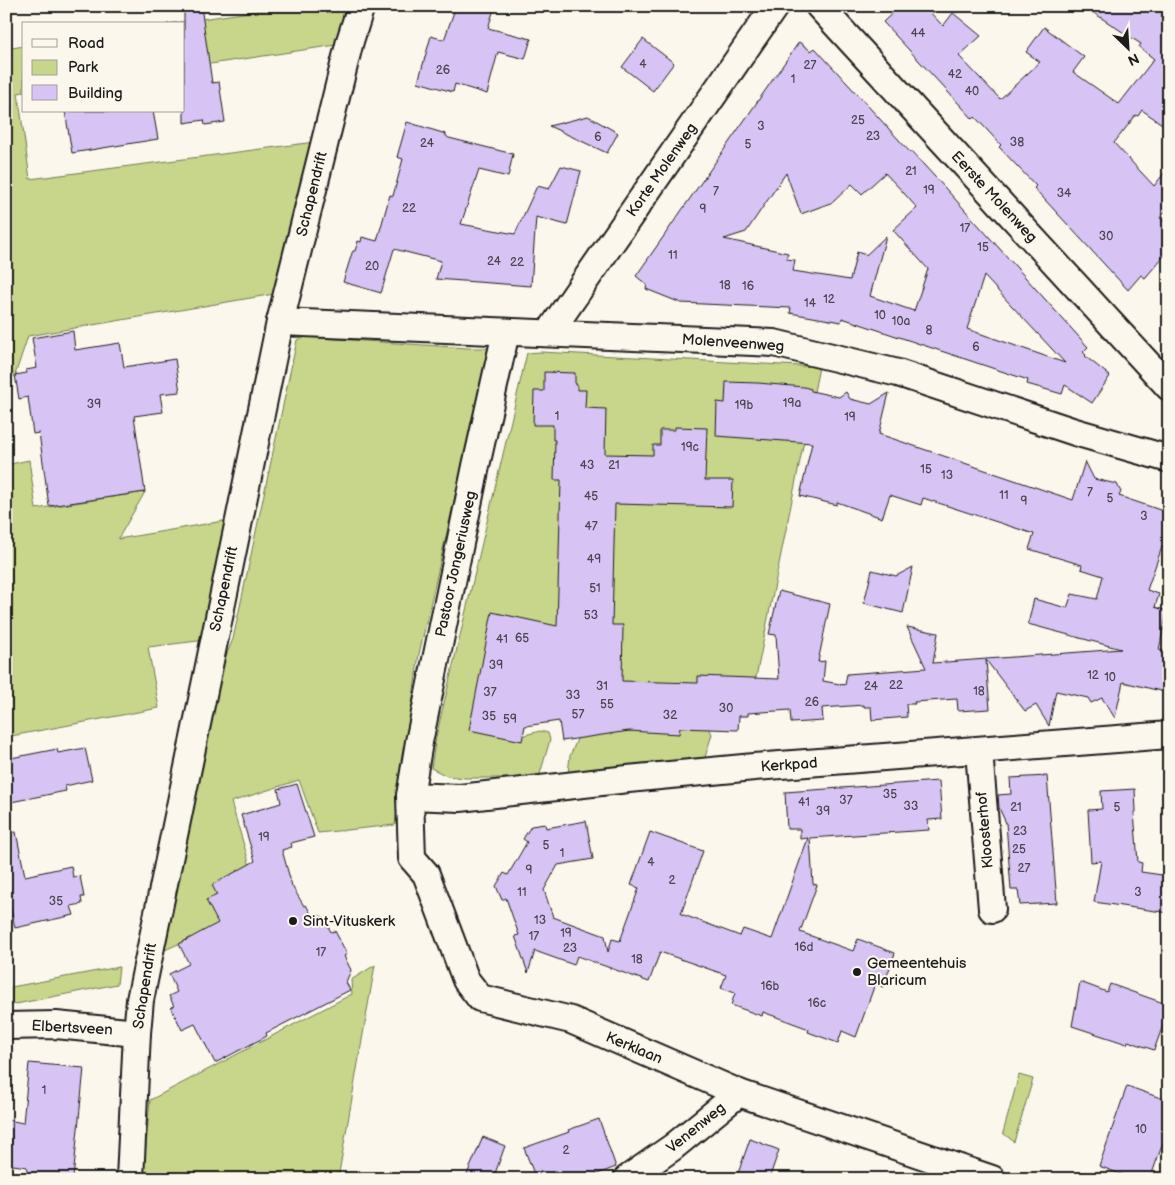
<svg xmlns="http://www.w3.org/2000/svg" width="1175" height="1185" font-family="'Balsamiq Sans',sans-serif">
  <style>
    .green { fill: #c7d68a; stroke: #727953 }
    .building { fill: #d7c3f4; stroke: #1c1c1c; fill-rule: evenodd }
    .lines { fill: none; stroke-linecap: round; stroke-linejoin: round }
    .minor-casing { stroke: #1c1c1c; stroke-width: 30 }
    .minor { stroke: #fbf7ec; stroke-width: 26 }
    .poi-dot { fill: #1c1c1c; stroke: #fbf7ec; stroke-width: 2 }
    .labels { text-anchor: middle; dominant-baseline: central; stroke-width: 4; stroke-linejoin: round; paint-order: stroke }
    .number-label { font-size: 12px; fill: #4b4652 }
    .street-label { font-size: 15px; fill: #1c1c1c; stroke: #fbf7ec }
    .poi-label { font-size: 15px; fill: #1c1c1c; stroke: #fbf7ec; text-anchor: start }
  </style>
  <rect width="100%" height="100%" fill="#fbf7ec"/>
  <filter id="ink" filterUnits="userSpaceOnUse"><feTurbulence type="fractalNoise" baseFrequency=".02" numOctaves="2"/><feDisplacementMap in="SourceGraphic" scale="10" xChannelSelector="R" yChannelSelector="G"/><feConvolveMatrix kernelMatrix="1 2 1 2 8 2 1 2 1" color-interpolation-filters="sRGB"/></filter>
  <g filter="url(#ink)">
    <g class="green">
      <polygon points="291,6 354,6 343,44 184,68 184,24 167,24"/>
      <polygon points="24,46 24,92 18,93 30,179 315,142 280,293 28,336 15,375 6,381 6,49"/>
      <polygon points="306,337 468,348 489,348 419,654 395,825 318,833 299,780 231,802 260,899 218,926 165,950 179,858 215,682 233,639 297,340"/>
      <polygon points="541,352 819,367 753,692 516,704 521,736 540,731 548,733 550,740 540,774 532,778 465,778 447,776 431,768 436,737 527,353"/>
      <polygon points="29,460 36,509 145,492 118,539 229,520 206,640 148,647 159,708 6,737 6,465"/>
      <polygon points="695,726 709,728 712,734 703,764 568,773 570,756 578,737 593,734"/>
      <polygon points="375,965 338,1179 143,1179 150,1100 352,994 351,980"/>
      <polygon points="119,967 117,984 6,1006 6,988"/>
      <polygon points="1019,1075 1033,1079 1014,1142 1003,1133"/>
    </g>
    <g class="building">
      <polygon points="184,6 201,6 212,83 219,82 225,122 205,125 204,120 184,123"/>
      <polygon points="456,6 495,6 488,28 531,39 525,59 498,52 487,94 455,84 453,92 418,82 431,36 444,40"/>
      <polygon points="900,6 924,6 943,26 953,13 981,36 959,56 1000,99 1040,62 1026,52 1044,27 1084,57 1073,72 1119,104 1154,59 1139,47 1141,44 1083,6 1169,6 1169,129 1142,110 1138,116 1136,115 1114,143 1154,186 1169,167 1169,207 1160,218 1169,225 1169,250 1145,278 1141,275 1128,290 1034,188 1036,186 999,147 1001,145 975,117 973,119 883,22"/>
      <polygon points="643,39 674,63 653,91 622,67"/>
      <path d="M799 42 811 51 815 48 910 152H912L946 189 1088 347 1083 352 1086 355 1085 356 1110 376 1092 403 1065 385 1062 394 1027 384 1028 380 842 318 841 322 790 313 791 308 681 303 646 289 647 285 636 276ZM786 173 801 214 833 202 852 184 862 194 885 173 902 191 917 208 893 230 928 269 914 311 870 296 886 236 866 255 857 252 850 280 793 271 795 260 787 259 788 253 724 239 746 232ZM984 276 1065 363 967 329Z"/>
      <polygon points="65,111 153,111 158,139 72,153"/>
      <polygon points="588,116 618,133 607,153 549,126"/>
      <polygon points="407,122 446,134 446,136 449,138 513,154 508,177 479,170 461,224 515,234 537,186 549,189 561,166 581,171 567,225 536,217 531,286 436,279 441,261 394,249 381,293 343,282 352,253 353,251 355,251 358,241 361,242 362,237 377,241 390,195 393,196 403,159 397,157"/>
      <polygon points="73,331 75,350 120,343 124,367 175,359 180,392 160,394 163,412 134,416 145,492 49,506 39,433 33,434 28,397 19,399 15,375 27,373 26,370 37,368 32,338"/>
      <polygon points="544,372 575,373 575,384 577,384 577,390 586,390 585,408 606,409 605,454 653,455 653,445 660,445 660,430 675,430 675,427 707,428 705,480 733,480 732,507 615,504 612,625 623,625 622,681 698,683 698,676 779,679 776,635 769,634 779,591 830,604 818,662 825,661 823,681 845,685 847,674 926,668 907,627 938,633 933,663 1121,649 1028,624 1034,599 1067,608 1072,594 1097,599 1103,576 1081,569 1082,565 1029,549 1034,534 923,498 921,505 890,495 882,518 837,502 837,505 800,496 812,443 716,436 717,402 725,403 726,382 758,383 804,387 811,389 811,391 839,397 846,392 850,399 871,404 889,393 879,434 1073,500 1085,461 1094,479 1117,484 1121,492 1119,496 1169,513 1169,535 1164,548 1162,547 1147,590 1159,594 1155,607 1167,611 1159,650 1169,652 1169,693 1123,682 1115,718 1102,698 1091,703 1088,698 1056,691 1049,726 1036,705 1025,711 986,660 990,709 958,711 957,699 914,702 915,704 906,704 907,717 872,720 871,707 864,707 864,705 822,708 823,721 791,723 790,710 748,713 748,716 739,716 738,730 680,728 679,734 629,731 562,741 559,721 525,726 522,741 469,730 492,612 557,626 561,480 554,480 555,440 553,440 553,425 533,425 534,391 544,391"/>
      <polygon points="913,567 903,613 864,603 872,570 896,576"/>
      <polygon points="85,748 92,780 65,786 66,791 6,803 6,759 57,749 58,753"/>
      <polygon points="1047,776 1057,903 1020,905 1018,890 1011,890 1006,823 999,808 998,795 1011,794 1010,778"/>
      <polygon points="939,781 942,819 928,820 929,830 810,838 813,884 817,885 800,932 853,951 858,939 895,953 883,987 875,984 856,1037 842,1031 838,1043 808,1032 809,1029 763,1012 762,1016 731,1005 735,993 721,988 726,975 660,952 649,982 577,956 574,965 535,951 528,973 515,936 519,935 506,898 502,900 496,886 504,873 508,875 527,842 523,839 531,826 545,824 546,828 586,821 593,859 558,865 544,890 553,917 605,936 608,952 612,939 620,941 639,888 631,885 650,832 703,851 681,914 740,936 743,929 772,939 808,838 800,839 800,829 787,829 785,792"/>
      <polygon points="297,784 314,837 291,843 292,847 282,850 292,886 304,906 306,905 311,914 323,917 331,932 335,931 347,954 344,956 351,970 346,982 350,990 266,1033 267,1036 215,1063 195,1024 182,1030 171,1007 174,1006 169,996 177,992 169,974 189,964 179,944 218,923 206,900 217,895 212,885 255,861 241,815 281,803 278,789"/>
      <polygon points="1135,789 1136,812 1134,812 1138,862 1142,863 1141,872 1169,876 1169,913 1094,902 1101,861 1091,862 1088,810 1102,809 1101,791"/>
      <polygon points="16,832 25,876 71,866 73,877 80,876 84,897 81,897 82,904 71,906 74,915 15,928 6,887 6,833"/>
      <polygon points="1080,982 1107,992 1110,984 1169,1005 1169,1009 1154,1050 1128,1041 1127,1044 1072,1026"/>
      <polygon points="29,1063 84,1068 73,1179 26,1179 27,1167 6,1164 8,1120 23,1123"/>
      <polygon points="1127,1086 1169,1101 1169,1145 1163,1143 1150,1179 1134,1179 1099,1166"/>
      <polygon points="599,1119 616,1167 584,1179 536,1179 524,1148 569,1132 568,1130"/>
      <polygon points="483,1137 505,1146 493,1179 465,1179"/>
      <polygon points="750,1139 779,1150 769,1179 736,1179"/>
    </g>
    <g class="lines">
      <defs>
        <g id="minor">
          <polyline points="819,6 1169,387"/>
          <polyline points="280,322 774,343 898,373 1075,432 1169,459"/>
          <polyline points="506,332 476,466 419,742 410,796 412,858 426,874 466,980 480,998 571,1020 739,1093 992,1179"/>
          <polyline points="549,333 775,6"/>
          <polyline points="979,751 992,909"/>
          <polyline points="410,796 460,798 628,779 754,767 1169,735"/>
          <polyline points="6,1026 56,1025 137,1033"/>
          <polyline points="130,1179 137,1033 140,1000 280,322 350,41 361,6"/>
          <polyline points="627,1179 673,1147 739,1093"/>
        </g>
      </defs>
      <use href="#minor" class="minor-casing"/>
      <use href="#minor" class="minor"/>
    </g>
  </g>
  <g class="poi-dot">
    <circle cx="293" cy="921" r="5"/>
    <circle cx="857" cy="972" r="5"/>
  </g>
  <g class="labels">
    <g class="number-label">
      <text x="918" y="33">44</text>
      <text x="643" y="64">4</text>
      <text x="810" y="65">27</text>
      <text x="443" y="70">26</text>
      <text x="955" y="74">42</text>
      <text x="793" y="79">1</text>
      <text x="972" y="91">40</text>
      <text x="858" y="120">25</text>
      <text x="761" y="126">3</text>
      <text x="873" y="136">23</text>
      <text x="598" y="137">6</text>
      <text x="1017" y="142">38</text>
      <text x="427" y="143">24</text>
      <text x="748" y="144">5</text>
      <text x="911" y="171">21</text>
      <text x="929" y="190">19</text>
      <text x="716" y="191">7</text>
      <text x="1064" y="193">34</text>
      <text x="409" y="208">22</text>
      <text x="703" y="209">9</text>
      <text x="965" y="228">17</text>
      <text x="1106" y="236">30</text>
      <text x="983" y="247">15</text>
      <text x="673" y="255">11</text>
      <text x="494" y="261">24</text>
      <text x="517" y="262">22</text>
      <text x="372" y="266">20</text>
      <text x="725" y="285">18</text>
      <text x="748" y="286">16</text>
      <text x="829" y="299">12</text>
      <text x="810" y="303">14</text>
      <text x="880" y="315">10</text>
      <text x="901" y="321">10a</text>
      <text x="929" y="330">8</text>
      <text x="976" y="347">6</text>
      <text x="792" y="403">19a</text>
      <text x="94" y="404">39</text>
      <text x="744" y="405">19b</text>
      <text x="557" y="416">1</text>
      <text x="850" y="417">19</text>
      <text x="690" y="447">19c</text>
      <text x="587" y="465">43</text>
      <text x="614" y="465">21</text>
      <text x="926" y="469">15</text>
      <text x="947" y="475">13</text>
      <text x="1090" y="492">7</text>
      <text x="1004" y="495">11</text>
      <text x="591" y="496">45</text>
      <text x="1110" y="498">5</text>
      <text x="1024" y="501">9</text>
      <text x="1144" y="516">3</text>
      <text x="591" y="526">47</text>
      <text x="594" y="559">49</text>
      <text x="595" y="588">51</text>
      <text x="591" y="615">53</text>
      <text x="522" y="638">65</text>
      <text x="502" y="639">41</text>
      <text x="496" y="665">39</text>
      <text x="1093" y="675">12</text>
      <text x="1110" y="677">10</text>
      <text x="896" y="685">22</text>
      <text x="602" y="686">31</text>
      <text x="871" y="686">24</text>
      <text x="979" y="691">18</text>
      <text x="490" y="692">37</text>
      <text x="573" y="695">33</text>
      <text x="812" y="702">26</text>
      <text x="607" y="704">55</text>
      <text x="726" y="708">30</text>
      <text x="578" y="714">57</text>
      <text x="670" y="715">32</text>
      <text x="489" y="716">35</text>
      <text x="510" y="719">59</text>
      <text x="890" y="794">35</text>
      <text x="846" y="800">37</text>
      <text x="804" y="802">41</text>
      <text x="911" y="806">33</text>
      <text x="1016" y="807">21</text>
      <text x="1117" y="807">5</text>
      <text x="823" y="811">39</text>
      <text x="1020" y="831">23</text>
      <text x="264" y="837">19</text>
      <text x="546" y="845">5</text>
      <text x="1019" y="849">25</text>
      <text x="562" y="853">1</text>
      <text x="651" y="862">4</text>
      <text x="1024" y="868">27</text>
      <text x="529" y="870">9</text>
      <text x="672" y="880">2</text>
      <text x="522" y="892">11</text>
      <text x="1138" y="892">3</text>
      <text x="56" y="901">35</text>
      <text x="540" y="920">13</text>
      <text x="566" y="933">19</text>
      <text x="534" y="936">17</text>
      <text x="804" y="947">16d</text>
      <text x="570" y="948">23</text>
      <text x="321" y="952">17</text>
      <text x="637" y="959">18</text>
      <text x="770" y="986">16b</text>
      <text x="817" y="1003">16c</text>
      <text x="44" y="1090">1</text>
      <text x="1141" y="1129">10</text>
      <text x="566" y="1150">2</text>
    </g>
    <g class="street-label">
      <text transform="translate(662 170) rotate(-55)">Korte Molenweg</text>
      <text transform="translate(312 194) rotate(-76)">Schapendrift</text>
      <text transform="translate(994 197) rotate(47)">Eerste Molenweg</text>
      <text transform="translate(733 343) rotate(4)">Molenveenweg</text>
      <text transform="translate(456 564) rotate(-78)">Pastoor Jongeriusweg</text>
      <text transform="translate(224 589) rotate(-78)">Schapendrift</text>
      <text transform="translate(789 765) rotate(-4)">Kerkpad</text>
      <text transform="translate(985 830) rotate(-95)">Kloosterhof</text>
      <text transform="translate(145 986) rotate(-81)">Schapendrift</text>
      <text transform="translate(72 1028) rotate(3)">Elbertsveen</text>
      <text transform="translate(634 1048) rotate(23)">Kerklaan</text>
      <text transform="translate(696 1128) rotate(-39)">Venenweg</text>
    </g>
    <g class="poi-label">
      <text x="303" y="921">Sint-Vituskerk</text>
      <text x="867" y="963">Gemeentehuis<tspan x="867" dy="17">Blaricum</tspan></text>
    </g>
  </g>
  <rect width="1175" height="1185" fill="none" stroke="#fbf7ec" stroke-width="25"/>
  <rect x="12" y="12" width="1150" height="1160" fill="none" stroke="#1c1c1c" stroke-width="2" filter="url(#ink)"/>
  <rect x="22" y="22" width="162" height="90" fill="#fbf7ec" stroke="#a29f99"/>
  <rect x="32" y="39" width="25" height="8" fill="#fbf7ec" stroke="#a29f99"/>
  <text x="68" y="48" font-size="15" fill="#1c1c1c">Road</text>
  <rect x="32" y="60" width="25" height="15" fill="#c7d68a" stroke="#a29f99"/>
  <text x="68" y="72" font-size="15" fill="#1c1c1c">Park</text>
  <rect x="32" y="85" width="25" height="15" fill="#d7c3f4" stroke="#a29f99"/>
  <text x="68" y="98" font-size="15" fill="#1c1c1c">Building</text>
  <g transform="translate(1128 48) rotate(155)" stroke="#fbf7ec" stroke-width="4" paint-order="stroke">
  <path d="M0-4L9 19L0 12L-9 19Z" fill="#1c1c1c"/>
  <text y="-8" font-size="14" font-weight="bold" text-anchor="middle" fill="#1c1c1c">N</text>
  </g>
</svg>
